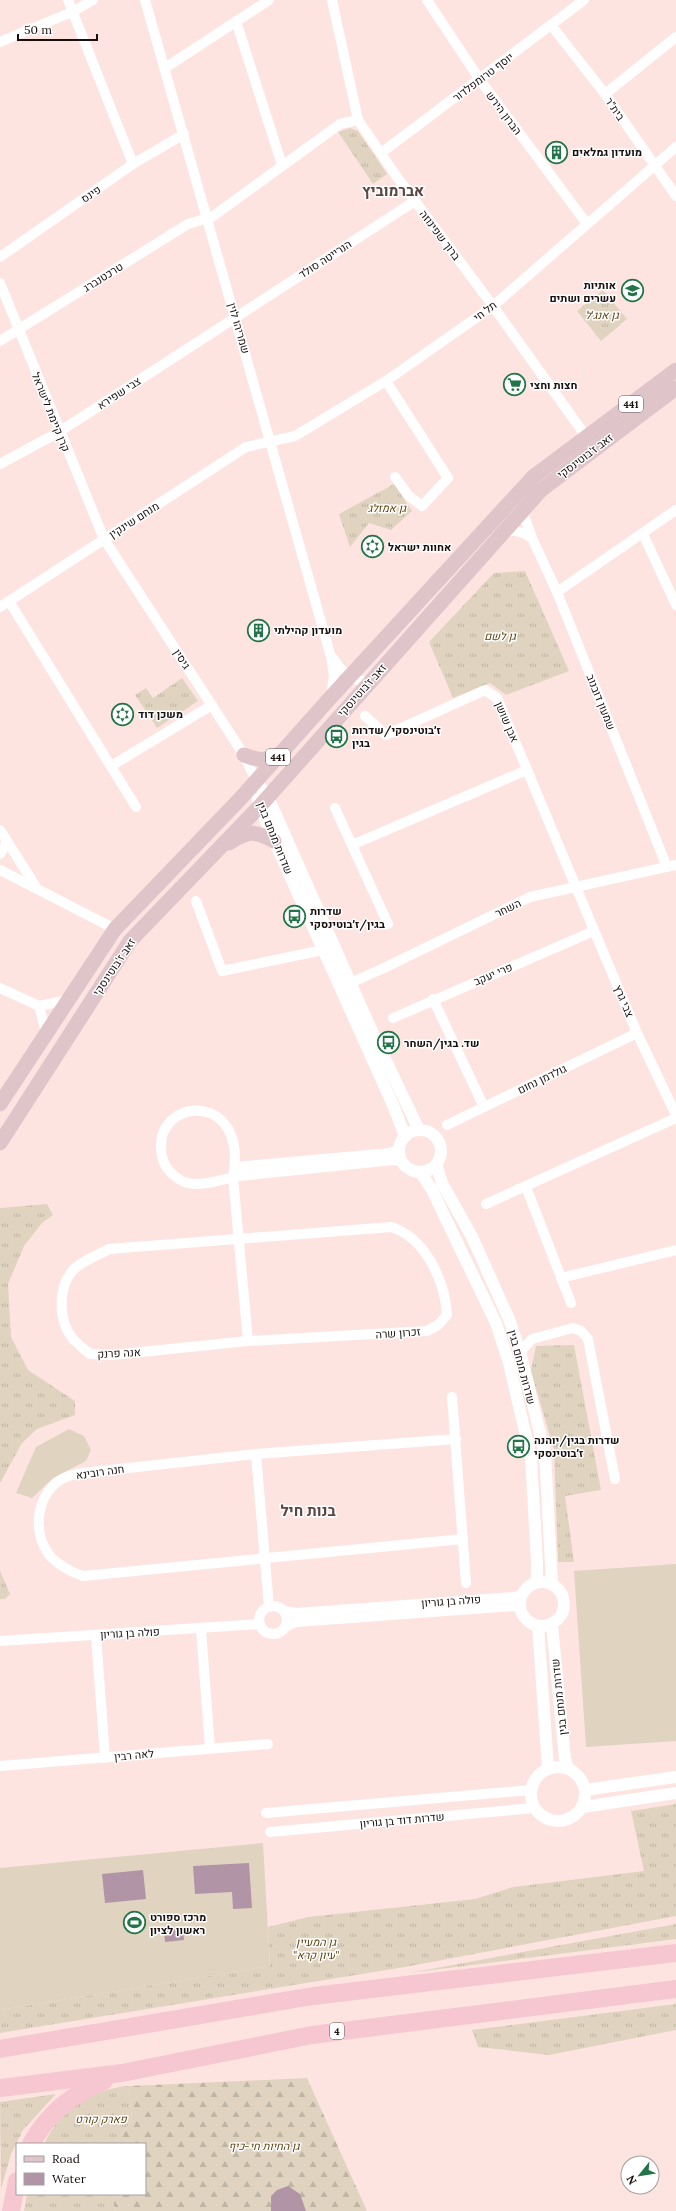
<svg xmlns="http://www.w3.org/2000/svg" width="676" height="2211" font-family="Lora,Heebo,serif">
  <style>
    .grass { fill: url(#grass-tufts) }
    .forest { fill: url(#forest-firs) }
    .garden { fill: #e0d4c0 }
    .water { fill: #b194a6 }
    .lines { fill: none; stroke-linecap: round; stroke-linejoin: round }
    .minor { stroke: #fff; stroke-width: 10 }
    .tertiary { stroke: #fff; stroke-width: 12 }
    .primary { stroke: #dfc5ca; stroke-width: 15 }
    .motorway { stroke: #f7c7d1; stroke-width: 18 }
    .labels { text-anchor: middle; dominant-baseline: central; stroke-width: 3; stroke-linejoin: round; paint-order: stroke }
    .shield { fill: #fff; stroke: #5d5756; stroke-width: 1 }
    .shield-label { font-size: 10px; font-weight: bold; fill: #180f0e }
    .street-label { font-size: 11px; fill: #180f0e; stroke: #fff }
    .poi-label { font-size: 11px; font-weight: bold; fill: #180f0e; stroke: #fff; text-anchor: start }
    .park-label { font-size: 11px; font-style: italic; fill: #5c4210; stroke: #fff }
    .district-label { font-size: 15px; font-weight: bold; fill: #5b4643; stroke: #fff }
  </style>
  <defs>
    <pattern id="grass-tufts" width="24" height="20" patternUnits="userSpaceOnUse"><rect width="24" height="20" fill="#e0d4c0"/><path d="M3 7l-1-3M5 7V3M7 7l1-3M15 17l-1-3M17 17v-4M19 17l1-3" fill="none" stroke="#bfb5a4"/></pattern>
    <pattern id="forest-firs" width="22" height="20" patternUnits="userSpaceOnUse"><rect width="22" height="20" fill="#e0d4c0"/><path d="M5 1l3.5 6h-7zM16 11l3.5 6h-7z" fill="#bfb5a4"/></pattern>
  </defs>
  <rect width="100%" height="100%" fill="#fee4e0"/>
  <g class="grass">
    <polygon points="350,128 358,131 387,174 373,184 338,132"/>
    <polygon points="603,290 627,319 601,341 577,311"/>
    <polygon points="394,484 412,511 391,530 369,523 350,547 339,514"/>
    <polygon points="525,571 569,671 506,695 490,683 453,698 429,642 494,573"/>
    <polygon points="182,678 198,701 157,728 135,695 146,688 153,698"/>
    <polygon points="47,1204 53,1215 42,1223 24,1246 8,1284 11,1337 28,1370 75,1401 75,1415 37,1429 22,1443 0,1483 0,1208"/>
    <polygon points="574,1345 601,1490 565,1496 574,1562 558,1562 554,1450 531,1371 536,1346"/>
    <polygon points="0,1571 10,1594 5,1599 0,1599"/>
    <polygon points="676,1804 676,1916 405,1967 0,2033 0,2010 270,1966 268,1927 308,1917 475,1899 513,1887 644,1871 631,1811"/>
    <polygon points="676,1924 676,1939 409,1973"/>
    <polygon points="676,2004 676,2030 549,2055 478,2047 472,2030"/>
    <path d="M129 2086 132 2120 114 2144H44C59 2111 93 2088 129 2086Z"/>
    <polygon points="56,2094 23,2130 11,2154 1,2189 0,2102"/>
    <polygon points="27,2194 110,2194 116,2211 24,2211"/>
  </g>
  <polygon class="forest" points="307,2078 367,2211 116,2211 110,2194 145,2194 145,2144 114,2144 132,2120 129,2086"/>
  <g class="garden">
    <polygon points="69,1429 84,1436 91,1450 86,1461 53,1478 32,1498 16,1493 36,1447"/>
    <polygon points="676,1564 676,1741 586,1747 574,1571"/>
    <polygon points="263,1843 270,1966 0,2010 0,1868"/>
  </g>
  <g class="water">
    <polygon points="249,1863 252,1908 233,1909 232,1892 195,1894 193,1866"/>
    <polygon points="143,1870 146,1899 105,1903 102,1874"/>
    <polygon points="183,1928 184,1940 165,1942 164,1930"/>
    <polygon points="288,2186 300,2194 306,2211 271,2211 271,2196 277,2190"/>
  </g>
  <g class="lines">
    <g class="minor">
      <polyline points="68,0 133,164"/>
      <polyline points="145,0 331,657 334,676 331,697"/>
      <polyline points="332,0 358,120 397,177 493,306 590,442"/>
      <polyline points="427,0 480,80 587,224"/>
      <polyline points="236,21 282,165"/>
      <polyline points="551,25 605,94 676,196"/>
      <polyline points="0,42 72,12 93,0"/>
      <polyline points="165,68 269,0"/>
      <polyline points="605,94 676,37"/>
      <polyline points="381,153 584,0"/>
      <polyline points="0,257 133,164 184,134"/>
      <polyline points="0,283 104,539 244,755 256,781"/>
      <polyline points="0,341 188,224 212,217 340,124 358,120"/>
      <polyline points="386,381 448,478 422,506 409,496 395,477"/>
      <polyline points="0,464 59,432 415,201"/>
      <polyline points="522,510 532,538 557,592 667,867"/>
      <path d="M502 533C514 529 521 531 532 538"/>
      <polyline points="643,534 676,605"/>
      <polyline points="557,592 676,510"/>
      <polyline points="9,601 136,807"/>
      <polyline points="0,607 246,447 295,436 386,381 493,306 676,147"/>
      <path d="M333 658C342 672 352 683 370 681"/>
      <polyline points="365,716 386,735 485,690 497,698 637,1033 676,1115"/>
      <polyline points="111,766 212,705"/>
      <polyline points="335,808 388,924"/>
      <polyline points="0,830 36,887"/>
      <polyline points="352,845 527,770"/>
      <polyline points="0,854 7,842"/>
      <polyline points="0,870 115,929"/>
      <polyline points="196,901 222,971 323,950"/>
      <polyline points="350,983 384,968 530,897 676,865"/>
      <polyline points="0,988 39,1006 68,1000"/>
      <polyline points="433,999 484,1107"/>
      <polyline points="39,1006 46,1032"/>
      <polyline points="393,1018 594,931"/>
      <polyline points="447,1125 637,1033"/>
      <polyline points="235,1167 390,1153 398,1150"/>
      <polyline points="526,1187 571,1303"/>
      <polyline points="486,1204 676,1118"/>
      <path d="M391 1227C425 1237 445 1281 447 1315L438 1325 427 1331 248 1341 112 1355 90 1354C85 1350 79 1345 74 1340 58 1322 57 1287 74 1269 84 1260 98 1255 109 1249Z"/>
      <polyline points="561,1278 676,1250"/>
      <path d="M248 1341 233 1177C249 1092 159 1096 161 1148 161 1155 163 1162 167 1168 174 1177 183 1184 195 1184 210 1185 225 1178 240 1176L393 1160 401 1161"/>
      <polyline points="520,1352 532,1339 573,1328 581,1331 588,1339 615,1479"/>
      <polyline points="452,1397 466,1583"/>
      <path d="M456 1439 256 1454 83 1473C77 1474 68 1475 62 1479 36 1494 31 1534 51 1557 60 1566 71 1572 83 1576L463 1539"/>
      <polyline points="256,1454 269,1607"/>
      <circle cx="273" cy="1620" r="14"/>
      <polyline points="284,1611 296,1613 514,1597 522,1595"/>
      <polyline points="286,1626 297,1622 513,1606 520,1607"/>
      <polyline points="201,1629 210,1749"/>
      <polyline points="96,1635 105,1758"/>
      <polyline points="0,1641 260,1624"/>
      <polyline points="0,1766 268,1744"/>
      <polyline points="266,1813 531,1790"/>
      <polyline points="270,1832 534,1808"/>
    </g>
    <g class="tertiary">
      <polyline points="256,781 268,797 370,1027 419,1130"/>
      <polyline points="258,799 260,806 269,829 393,1105 405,1136"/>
      <circle cx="420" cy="1151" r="21"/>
      <polyline points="436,1165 442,1183 472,1237 509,1319 520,1352 545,1454 552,1584"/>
      <polyline points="421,1173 432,1190 496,1323 509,1363 531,1458 537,1561 537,1582"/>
      <circle cx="542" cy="1604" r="22"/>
      <polyline points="552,1625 565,1759 568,1768"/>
      <polyline points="538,1626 548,1768"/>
      <circle cx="558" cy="1794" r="27"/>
      <polyline points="585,1790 676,1777"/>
      <polyline points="583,1807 676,1793"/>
    </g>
    <g class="primary">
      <path d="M244 755C259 761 265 761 279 754"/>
      <path d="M229 843C248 831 255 830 274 841"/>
      <polyline points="0,1104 115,929 240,799 331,697 533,477 676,370"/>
      <polyline points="0,1143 130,941 260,806 541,490 676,388"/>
    </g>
    <g class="motorway">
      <polyline points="0,2049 313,1996 676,1953"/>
      <polyline points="0,2088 122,2073 312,2035 676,1989"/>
      <path d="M31 2144C48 2113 71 2095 104 2081"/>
      <polyline points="11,2211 17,2181"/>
    </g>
  </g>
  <defs>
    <symbol id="building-ring" viewBox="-11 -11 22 22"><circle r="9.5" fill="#fff" stroke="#237547" stroke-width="1.5"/><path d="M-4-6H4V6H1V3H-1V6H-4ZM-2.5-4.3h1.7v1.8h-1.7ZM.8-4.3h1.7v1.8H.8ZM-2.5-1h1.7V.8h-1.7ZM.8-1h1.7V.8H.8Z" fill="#237547"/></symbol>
    <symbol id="school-ring" viewBox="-11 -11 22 22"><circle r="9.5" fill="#fff" stroke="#237547" stroke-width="1.5"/><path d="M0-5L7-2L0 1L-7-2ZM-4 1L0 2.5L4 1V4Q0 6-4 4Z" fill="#237547"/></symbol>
    <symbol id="supermarket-ring" viewBox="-11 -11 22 22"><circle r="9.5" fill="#fff" stroke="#237547" stroke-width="1.5"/><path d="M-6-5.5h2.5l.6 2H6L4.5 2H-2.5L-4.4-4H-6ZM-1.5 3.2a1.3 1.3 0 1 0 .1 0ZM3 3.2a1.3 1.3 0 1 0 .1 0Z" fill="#237547"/></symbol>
    <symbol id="synagogue-ring" viewBox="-11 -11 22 22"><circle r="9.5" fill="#fff" stroke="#237547" stroke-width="1.5"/><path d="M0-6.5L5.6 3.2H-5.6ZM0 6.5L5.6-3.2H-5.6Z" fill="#237547"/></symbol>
    <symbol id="bus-ring" viewBox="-11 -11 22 22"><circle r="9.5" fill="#fff" stroke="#237547" stroke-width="1.5"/><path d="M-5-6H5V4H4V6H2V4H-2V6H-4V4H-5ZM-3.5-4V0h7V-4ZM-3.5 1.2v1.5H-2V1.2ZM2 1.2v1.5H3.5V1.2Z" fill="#237547"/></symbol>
    <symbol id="stadium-ring" viewBox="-11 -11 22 22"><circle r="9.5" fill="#fff" stroke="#237547" stroke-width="1.5"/><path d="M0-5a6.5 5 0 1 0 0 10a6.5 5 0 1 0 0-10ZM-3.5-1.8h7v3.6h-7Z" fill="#237547"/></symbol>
  </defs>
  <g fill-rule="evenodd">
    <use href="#building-ring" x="544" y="140" width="25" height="25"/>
    <use href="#school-ring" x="620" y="278" width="25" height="25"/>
    <use href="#supermarket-ring" x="502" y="372" width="25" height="25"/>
    <use href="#synagogue-ring" x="360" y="534" width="25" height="25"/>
    <use href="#building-ring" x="246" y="618" width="25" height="25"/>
    <use href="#synagogue-ring" x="110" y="702" width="25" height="25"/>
    <use href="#bus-ring" x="324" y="724" width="25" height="25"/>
    <use href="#bus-ring" x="282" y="904" width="25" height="25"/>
    <use href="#bus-ring" x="376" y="1030" width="25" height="25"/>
    <use href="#bus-ring" x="506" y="1434" width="25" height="25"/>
    <use href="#stadium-ring" x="122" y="1910" width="25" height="25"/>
  </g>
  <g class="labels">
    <g class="shield">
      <rect x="619" y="396" width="24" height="16" rx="3"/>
      <rect x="266" y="749" width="24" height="16" rx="3"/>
      <rect x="330" y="2023" width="14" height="16" rx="3"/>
    </g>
    <g class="shield-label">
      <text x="631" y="404">441</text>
      <text x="278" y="757">441</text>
      <text x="337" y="2031">4</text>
    </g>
    <g class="street-label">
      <text transform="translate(483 77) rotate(-37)">יוסף טרומפלדור</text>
      <text transform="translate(615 109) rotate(56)">בית"ר</text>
      <text transform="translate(504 113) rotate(53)">הברון הירש</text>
      <text transform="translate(91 194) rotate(-35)">פינס</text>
      <text transform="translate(440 235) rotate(53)">ברוך שפינוזה</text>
      <text transform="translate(325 259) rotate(-33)">הנרייטה סולד</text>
      <text transform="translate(103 277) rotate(-32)">טרכטנברג</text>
      <text transform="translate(485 311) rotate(-37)">תל חי</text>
      <text transform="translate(239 328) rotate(74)">שמריהו לוין</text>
      <text transform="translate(119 393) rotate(-33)">צבי שפירא</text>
      <text transform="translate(51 412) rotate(68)">קרן קיימת לישראל</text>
      <text transform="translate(585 456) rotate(-37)">זאב ז'בוטינסקי</text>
      <text transform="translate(134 520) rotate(-33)">מנחם שינקין</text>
      <text transform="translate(182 659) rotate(57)">גיסין</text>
      <text transform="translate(362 690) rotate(-48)">זאב ז'בוטינסקי</text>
      <text transform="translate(601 702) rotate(68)">שמעון דובנוב</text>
      <text transform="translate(507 722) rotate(67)">אבן שושן</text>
      <text transform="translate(275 838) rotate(68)">שדרות מנחם בגין</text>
      <text transform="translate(508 908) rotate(-26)">השחר</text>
      <text transform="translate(114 967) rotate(-56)">זאב ז'בוטינסקי</text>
      <text transform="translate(493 974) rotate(-23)">פרי יעקב</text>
      <text transform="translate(624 1001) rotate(67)">צבי גרץ</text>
      <text transform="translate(542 1079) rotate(-26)">גולדמן נחום</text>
      <text transform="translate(398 1333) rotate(-4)">זכרון שרה</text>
      <text transform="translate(119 1353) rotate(-3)">אנה פרנק</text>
      <text transform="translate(522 1367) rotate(75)">שדרות מנחם בגין</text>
      <text transform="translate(100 1472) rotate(-8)">חנה רובינא</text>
      <text transform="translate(451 1601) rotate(-4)">פולה בן גוריון</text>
      <text transform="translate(130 1633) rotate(-3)">פולה בן גוריון</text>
      <text transform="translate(559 1697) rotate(-96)">שדרות מנחם בגין</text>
      <text transform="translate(134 1755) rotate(-5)">לאה רבין</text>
      <text transform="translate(402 1820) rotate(-5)">שדרות דוד בן גוריון</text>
    </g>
    <g class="poi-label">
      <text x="572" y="152">מועדון גמלאים</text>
      <text x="616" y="285" text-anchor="end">אותיות<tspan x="616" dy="13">עשרים ושתים</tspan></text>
      <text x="530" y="385">חצות וחצי</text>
      <text x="388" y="547">אחוות ישראל</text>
      <text x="274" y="630">מועדון קהילתי</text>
      <text x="138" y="714">משכן דוד</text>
      <text x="352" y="730">ז׳בוטינסקי/שדרות<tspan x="352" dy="13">בגין</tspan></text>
      <text x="310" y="911">שדרות<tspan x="310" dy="13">בגין/ז׳בוטינסקי</tspan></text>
      <text x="404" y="1043">שד. בגין/השחר</text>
      <text x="534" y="1440">שדרות בגין/יוהנה<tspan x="534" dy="13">ז׳בוטינסקי</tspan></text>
      <text x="150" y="1917">מרכז ספורט<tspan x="150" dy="13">ראשון לציון</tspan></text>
    </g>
    <g class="park-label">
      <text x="602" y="315">גן אנג'ל</text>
      <text x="387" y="508">גן אמזלג</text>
      <text x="500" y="636">גן לשם</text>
      <text x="316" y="1942">גן המעיין<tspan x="316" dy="13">"עיון קרא"</tspan></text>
      <text x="101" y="2119">פארק קורט</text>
      <text x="264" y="2146">גן החיות חי-כיף</text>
    </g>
    <g class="district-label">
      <text x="393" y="190">אברמוביץ</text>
      <text x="308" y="1510">בנות חיל</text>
    </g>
  </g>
  <rect x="16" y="2143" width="130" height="52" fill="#ffffff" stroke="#a39f9f"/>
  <rect x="24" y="2156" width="20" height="6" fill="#dfc5ca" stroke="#a39f9f"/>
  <text x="52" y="2163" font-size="12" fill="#180f0e">Road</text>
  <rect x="24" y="2173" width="20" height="12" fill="#b194a6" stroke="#a39f9f"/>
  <text x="52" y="2183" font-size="12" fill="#180f0e">Water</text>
  <g transform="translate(640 2175) rotate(240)"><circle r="19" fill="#ffffff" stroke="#a39f9f"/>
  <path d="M0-3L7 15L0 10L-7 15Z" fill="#237547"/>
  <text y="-6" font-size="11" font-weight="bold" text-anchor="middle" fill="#180f0e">N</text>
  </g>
  <path d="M18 34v6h79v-6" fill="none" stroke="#180f0e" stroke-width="2"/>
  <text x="24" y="34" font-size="12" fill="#180f0e" stroke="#ffffff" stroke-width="3" paint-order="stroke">50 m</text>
</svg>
